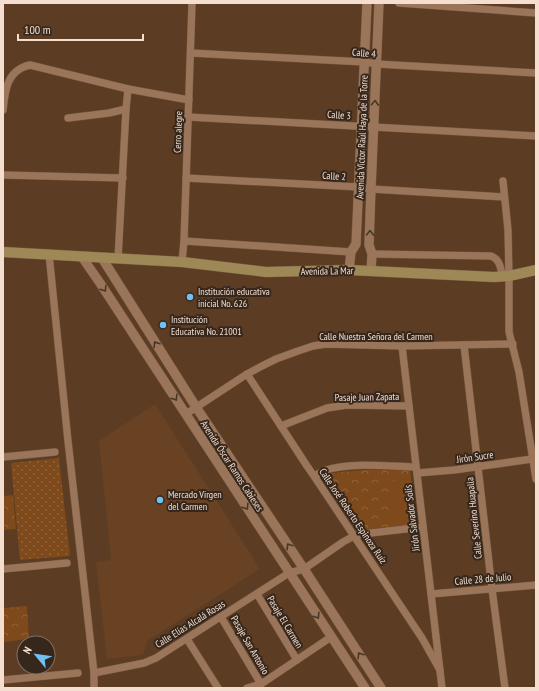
<svg xmlns="http://www.w3.org/2000/svg" width="539" height="691" font-family="'PT Sans Narrow',sans-serif">
  <style>
    .built { fill: #694223 }
    .grass { fill: url(#grass-dots) }
    .park { fill: url(#park-crowns) }
    .garden { fill: #7e491b }
    .lines { fill: none; stroke-linecap: round; stroke-linejoin: round }
    .minor-casing { stroke: #765a43; stroke-width: 8 }
    .tertiary-casing { stroke: #765a43; stroke-width: 10 }
    .secondary-casing { stroke: #765a43; stroke-width: 11 }
    .minor { stroke: #9a755a; stroke-width: 7 }
    .tertiary { stroke: #9a755a; stroke-width: 9 }
    .secondary { stroke: #9e8956; stroke-width: 10 }
    .oneway { stroke: #4a3728 }
    .poi-dot { fill: #70c1f4; stroke: #36271c; stroke-width: 1.5 }
    .labels { text-anchor: middle; dominant-baseline: central; stroke-width: 4; stroke-linejoin: round; paint-order: stroke }
    .street-label { font-size: 10px; fill: #f3ded0; stroke: #36271c }
    .poi-label { font-size: 10px; fill: #f3ded0; stroke: #36271c; text-anchor: start }
  </style>
  <defs>
    <pattern id="grass-dots" width="8" height="8" patternUnits="userSpaceOnUse"><rect width="8" height="8" fill="#7e491b"/><path d="M2 2h.1M6 6h.1" fill="none" stroke="#91633b" stroke-width="1.8" stroke-linecap="round"/></pattern>
    <pattern id="park-crowns" width="20" height="18" patternUnits="userSpaceOnUse"><rect width="20" height="18" fill="#7e491b"/><path d="M2 6a3 3 0 1 1 6 0M12 15a3 3 0 1 1 6 0" fill="none" stroke="#91633b"/></pattern>
  </defs>
  <rect width="100%" height="100%" fill="#5c3c22"/>
  <polygon class="built" points="155,404 260,569 147,641 143,655 107,659 96,562 111,560 99,441"/>
  <polygon class="grass" points="59,458 70,556 20,560 11,463"/>
  <g class="park">
    <polygon points="363,470 410,470 416,520 416,524 361,530 355,528 326,482 328,477 331,473"/>
    <polygon points="13,495 16,529 3,530 3,496"/>
    <polygon points="27,606 29,639 3,642 3,608"/>
  </g>
  <polygon class="garden" points="410,479 414,519 392,522 388,481"/>
  <g class="lines">
    <defs>
      <g id="minor">
        <polyline points="399,3 536,13"/>
        <polyline points="191,53 364,62 377,64 536,73"/>
        <polyline points="128,89 189,100"/>
        <path d="M3 110C5 90 7 70 30 65L128 89 126 109 118 259"/>
        <polyline points="188,117 536,136"/>
        <polyline points="68,118 109,113 126,109"/>
        <polyline points="3,175 123,178"/>
        <polyline points="186,178 359,187 371,189 504,197"/>
        <polyline points="503,181 508,230 509,276 509,332 519,372 536,479"/>
        <polyline points="184,241 351,252"/>
        <polyline points="49,254 68,441 94,673 94,688"/>
        <path d="M372 254 491 256C501 260 500 268 503 277"/>
        <polyline points="182,262 184,241 192,3"/>
        <polyline points="464,345 492,589 505,688"/>
        <polyline points="402,346 442,688"/>
        <polyline points="247,374 307,466 314,476 422,638 440,670"/>
        <polyline points="186,414 247,374 262,366 276,359 298,351 313,346 326,344 402,346 513,344"/>
        <polyline points="281,426 327,408 347,405 409,406"/>
        <polyline points="3,457 55,452"/>
        <polyline points="417,473 454,470 532,459 535,457"/>
        <path d="M314 476C318 474 322 472 326 470 352 462 388 466 416 467"/>
        <polyline points="3,569 67,563"/>
        <polyline points="257,594 297,660"/>
        <polyline points="431,594 536,585"/>
        <polyline points="221,617 261,684"/>
        <polyline points="187,639 218,688"/>
        <polyline points="94,673 144,663 156,658 289,573 304,569 343,542 354,536 362,534 423,527"/>
        <polyline points="3,680 78,673"/>
        <polyline points="247,688 261,684 331,637"/>
      </g>
      <g id="tertiary">
        <polyline points="82,257 100,283 365,688"/>
        <polyline points="102,258 196,407 304,569 381,688"/>
        <polyline points="349,270 351,252 356,244 367,3"/>
        <polyline points="371,271 372,254 369,245 371,189 379,3"/>
      </g>
      <polyline id="secondary" points="3,252 182,262 266,272 349,270 494,277 509,276 536,270"/>
    </defs>
    <use href="#minor" class="minor-casing"/>
    <use href="#tertiary" class="tertiary-casing"/>
    <use href="#secondary" class="secondary-casing"/>
    <use href="#minor" class="minor"/>
    <use href="#tertiary" class="tertiary"/>
    <use href="#secondary" class="secondary"/>
  </g>
  <defs><path id="oneway-chevron" d="M-2-3.5L2.5 0L-2 3.5" fill="none" stroke-width="1.6" stroke-linecap="round" stroke-linejoin="round"/></defs>
  <g class="oneway">
    <use href="#oneway-chevron" transform="translate(375 103) rotate(-87)"/>
    <use href="#oneway-chevron" transform="translate(370 233) rotate(-89)"/>
    <use href="#oneway-chevron" transform="translate(104 289) rotate(57)"/>
    <use href="#oneway-chevron" transform="translate(156 344) rotate(-122)"/>
    <use href="#oneway-chevron" transform="translate(175 398) rotate(57)"/>
    <use href="#oneway-chevron" transform="translate(246 507) rotate(57)"/>
    <use href="#oneway-chevron" transform="translate(289 546) rotate(-124)"/>
    <use href="#oneway-chevron" transform="translate(317 616) rotate(57)"/>
    <use href="#oneway-chevron" transform="translate(360 655) rotate(-123)"/>
  </g>
  <g class="poi-dot">
    <circle cx="190" cy="297" r="4"/>
    <circle cx="163" cy="325" r="4"/>
    <circle cx="160" cy="500" r="4"/>
  </g>
  <g class="labels">
    <g class="street-label">
      <text transform="translate(364 53) rotate(5)">Calle 4</text>
      <text transform="translate(339 115) rotate(3)">Calle 3</text>
      <text transform="translate(178 132) rotate(-88)">Cerro alegre</text>
      <text transform="translate(362 137) rotate(-88)">Avenida Víctor Raúl Haya de la Torre</text>
      <text transform="translate(334 176) rotate(3)">Calle 2</text>
      <text transform="translate(327 271) rotate(-1)">Avenida La Mar</text>
      <text x="376" y="336">Calle Nuestra Señora del Carmen</text>
      <text transform="translate(367 397) rotate(-1)">Pasaje Juan Zapata</text>
      <text transform="translate(475 457) rotate(-8)">Jirón Sucre</text>
      <text transform="translate(232 466) rotate(57)">Avenida Óscar Ramos Cabieses</text>
      <text transform="translate(353 516) rotate(56)">Calle José Roberto Espinoza Ruíz</text>
      <text transform="translate(412 518) rotate(-97)">Jirón Salvador Solís</text>
      <text transform="translate(474 518) rotate(-96)">Calle Severino Huapalla</text>
      <text transform="translate(483 579) rotate(-5)">Calle 28 de Julio</text>
      <text transform="translate(285 622) rotate(59)">Pasaje El Carmen</text>
      <text transform="translate(190 624) rotate(-32)">Calle Elías Alcalá Rosas</text>
      <text transform="translate(250 645) rotate(60)">Pasaje San Antonio</text>
    </g>
    <g class="poi-label">
      <text x="198" y="291">Institución educativa<tspan x="198" dy="12">inicial No. 626</tspan></text>
      <text x="171" y="319">Institución<tspan x="171" dy="12">Educativa No. 21001</tspan></text>
      <text x="168" y="494">Mercado Virgen<tspan x="168" dy="12">del Carmen</tspan></text>
    </g>
  </g>
  <rect width="539" height="691" fill="none" stroke="#f3ded0" stroke-width="8"/>
  <g transform="translate(36 655) rotate(299)"><circle r="19" fill="#36271c" stroke="#827064"/>
  <path d="M0-3L7 15L0 10L-7 15Z" fill="#70c1f4"/>
  <text y="-6" font-size="11" font-weight="bold" text-anchor="middle" fill="#f3ded0">N</text>
  </g>
  <path d="M18 34v6h125v-6" fill="none" stroke="#f3ded0" stroke-width="2"/>
  <text x="24" y="34" font-size="12" fill="#f3ded0" stroke="#36271c" stroke-width="3" paint-order="stroke">100 m</text>
</svg>
